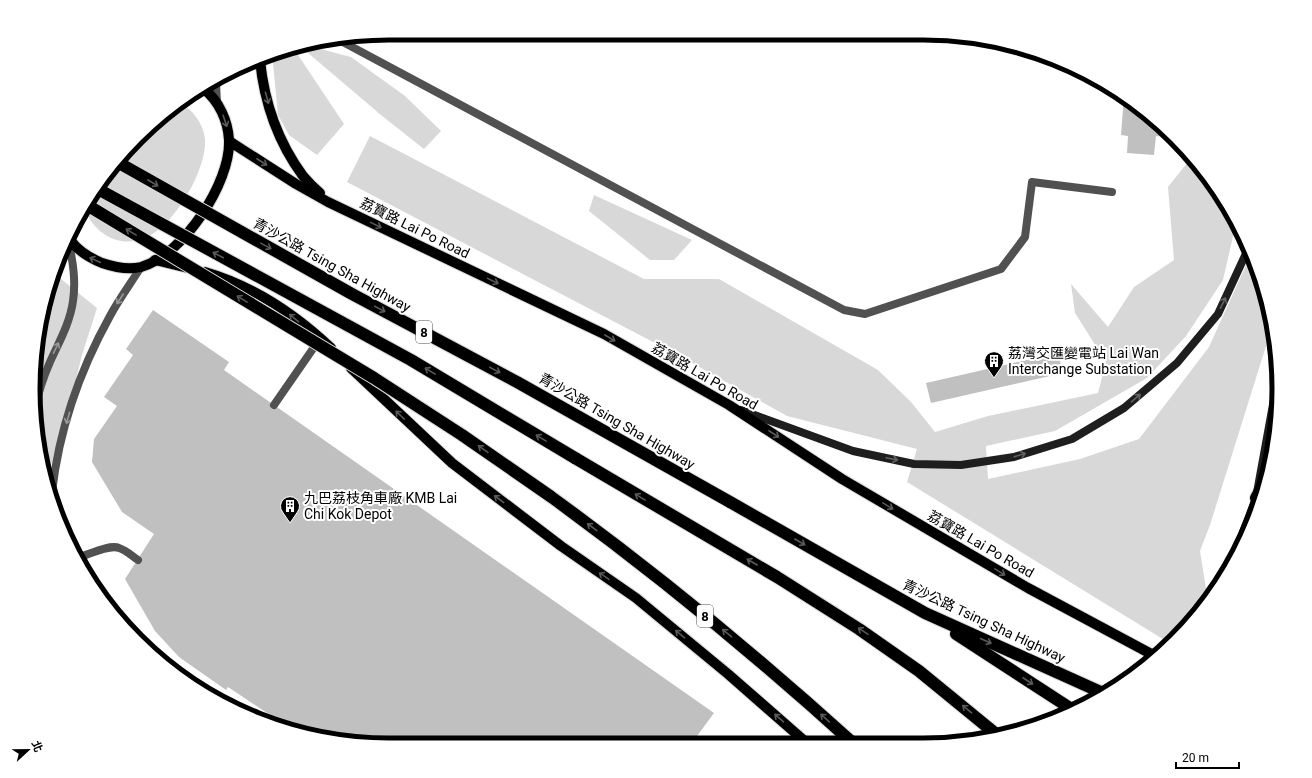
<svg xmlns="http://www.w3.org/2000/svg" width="1312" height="778" font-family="Roboto,'Noto Sans TC',sans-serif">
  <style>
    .green { fill: #d8d8d8 }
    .building { fill: #c0c0c0 }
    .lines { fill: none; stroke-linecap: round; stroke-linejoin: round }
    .primary-casing { stroke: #dbdbdb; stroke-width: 12 }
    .motorway-casing { stroke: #dbdbdb; stroke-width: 14 }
    .service { stroke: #515151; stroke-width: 8 }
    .tertiary { stroke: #515151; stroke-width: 8 }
    .secondary { stroke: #1e1e1e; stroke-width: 8 }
    .primary { stroke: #000; stroke-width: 10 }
    .motorway { stroke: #000; stroke-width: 12 }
    .motorway-bridge-casing { stroke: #dbdbdb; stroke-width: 14; stroke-linecap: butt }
    .motorway-bridge { stroke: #000; stroke-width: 12 }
    .oneway { stroke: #595959 }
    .oneway2 { stroke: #979797 }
    .oneway3 { stroke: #626262 }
    .labels { text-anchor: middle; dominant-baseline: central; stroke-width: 4; stroke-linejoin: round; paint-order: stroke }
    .shield { fill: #fff; stroke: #4c4c4c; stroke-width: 1 }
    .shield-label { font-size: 13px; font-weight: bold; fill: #000 }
    .street-label { font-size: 14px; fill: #000; stroke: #fff }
    .poi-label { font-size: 14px; fill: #000; stroke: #fff; text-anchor: start }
    .rim { fill: none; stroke: #000; stroke-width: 5 }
  </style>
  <rect width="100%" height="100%" fill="#fff"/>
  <g class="green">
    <polygon points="309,46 351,57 405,96 441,131 424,149 381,115 301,47"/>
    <polygon points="294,49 344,124 317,155 289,135 278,115 273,63 275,52"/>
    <path d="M180 103C193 110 203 123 205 139 207 169 176 222 149 236 122 250 96 236 85 210L93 191 172 106Z"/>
    <polygon points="370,136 644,279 719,279 878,370 911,402 935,432 988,416 1098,393 1106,362 1075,313 1071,284 1108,327 1134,287 1174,260 1168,187 1187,163 1186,151 1219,191 1237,225 1234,232 1223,280 1186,336 1147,378 1055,431 986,446 988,479 1080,459 1139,439 1209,347 1247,263 1256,265 1272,317 1266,346 1210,525 1200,551 1207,595 1224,578 1219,587 1175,641 1171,644 907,482 917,449 787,416 678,355 347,182"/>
    <polygon points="594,195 692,240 674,260 650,260 589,211"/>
    <polygon points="56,273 61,279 97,308 82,355 55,465 52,462 48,475 34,412 45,297"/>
  </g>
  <g class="building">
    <polygon points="1124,96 1175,138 1156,136 1154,155 1127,153 1128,136 1121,135"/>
    <polygon points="153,310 229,362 224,370 714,713 697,736 709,744 365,744 305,732 267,713 228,687 226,690 179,657 155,631 125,579 154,534 122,512 92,462 94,439 117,406 104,397 133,355 126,349"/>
    <polygon points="1058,353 1063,373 931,403 926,383"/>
  </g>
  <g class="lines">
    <defs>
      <g id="primary">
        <path d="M260 60C264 101 278 142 303 176 308 182 314 188 320 193"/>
        <polyline points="229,141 296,184 328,202 604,334 729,405 842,479 1028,588 1155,656"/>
        <path d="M71 241C79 252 90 258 102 263 114 267 129 270 141 267 183 255 231 183 229 140 228 121 219 101 204 89"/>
        <polyline points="155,260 188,268"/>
        <path d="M205 272C253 286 295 314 331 348"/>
        <polyline points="351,368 452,463 561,546 636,598 728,674 808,744"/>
      </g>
      <g id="motorway">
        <polyline points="575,458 777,577 859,629 919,671 996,734"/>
        <path d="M550 496C656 573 757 656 854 744"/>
        <polyline points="1256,498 1265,482"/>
        <polyline points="730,502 925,613 1105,694"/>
        <polyline points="956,634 1073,710"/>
      </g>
    </defs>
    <use href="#primary" class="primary-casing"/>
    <use href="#motorway" class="motorway-casing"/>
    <g class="service">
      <polyline points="341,41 844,310 865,314 1001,269 1025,237 1032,182 1112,192"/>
      <polyline points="216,83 217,103"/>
      <polyline points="274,405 319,340"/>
      <path d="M80 557C90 554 110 544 119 548 126 550 132 556 138 560"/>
    </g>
    <g class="tertiary">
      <path d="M34 411C38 394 43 378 50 362 59 342 70 323 73 301 76 281 73 263 69 243"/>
      <path d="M52 492C59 430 80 370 110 316 119 299 131 283 141 267"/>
    </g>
    <g class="secondary">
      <polyline points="741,410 853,451 914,464 961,465 1014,457 1072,439 1124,408 1177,363 1218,314 1249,247"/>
      <polyline points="1231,564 1256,498 1278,377"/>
    </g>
    <use href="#primary" class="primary"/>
    <use href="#motorway" class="motorway"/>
    <defs>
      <g id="motorway-bridge">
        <polyline points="119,163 352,294 517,382 730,502"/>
        <polyline points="96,188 411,360 575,458"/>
        <polyline points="87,205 374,378 462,435 550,496"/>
      </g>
    </defs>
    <use href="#motorway-bridge" class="motorway-bridge-casing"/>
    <use href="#motorway-bridge" class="motorway-bridge"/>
  </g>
  <defs><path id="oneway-shaft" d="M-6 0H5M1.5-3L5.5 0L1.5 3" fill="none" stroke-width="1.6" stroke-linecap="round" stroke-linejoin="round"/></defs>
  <g class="oneway">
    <use href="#oneway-shaft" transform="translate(267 98) rotate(75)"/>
    <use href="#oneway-shaft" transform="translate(225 121) rotate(72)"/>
    <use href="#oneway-shaft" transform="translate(262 162) rotate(33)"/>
    <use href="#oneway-shaft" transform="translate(153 183) rotate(30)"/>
    <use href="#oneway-shaft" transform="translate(376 225) rotate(26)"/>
    <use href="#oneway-shaft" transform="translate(131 232) rotate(-149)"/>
    <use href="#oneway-shaft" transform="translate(266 246) rotate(29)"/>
    <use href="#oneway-shaft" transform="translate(218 255) rotate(-152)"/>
    <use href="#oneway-shaft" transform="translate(95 260) rotate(-155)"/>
    <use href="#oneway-shaft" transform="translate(493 281) rotate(26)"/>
    <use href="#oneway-shaft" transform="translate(242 299) rotate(-149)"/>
    <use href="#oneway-shaft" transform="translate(380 309) rotate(28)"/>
    <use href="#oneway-shaft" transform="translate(294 318) rotate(-141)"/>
    <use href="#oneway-shaft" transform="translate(610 338) rotate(30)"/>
    <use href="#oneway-shaft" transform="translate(495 370) rotate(28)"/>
    <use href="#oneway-shaft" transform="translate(430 371) rotate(-149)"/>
    <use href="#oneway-shaft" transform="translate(400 415) rotate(-136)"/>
    <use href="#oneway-shaft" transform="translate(774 434) rotate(33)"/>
    <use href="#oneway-shaft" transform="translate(541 438) rotate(-149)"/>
    <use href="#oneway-shaft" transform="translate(483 449) rotate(-145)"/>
    <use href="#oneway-shaft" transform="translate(640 497) rotate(-149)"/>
    <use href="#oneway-shaft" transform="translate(499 499) rotate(-143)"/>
    <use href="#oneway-shaft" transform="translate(888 506) rotate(31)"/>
    <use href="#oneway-shaft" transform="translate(592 527) rotate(-143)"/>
    <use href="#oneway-shaft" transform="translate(800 542) rotate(30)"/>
    <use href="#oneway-shaft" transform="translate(752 562) rotate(-150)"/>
    <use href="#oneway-shaft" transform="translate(1000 572) rotate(31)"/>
    <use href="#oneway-shaft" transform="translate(604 576) rotate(-146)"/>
    <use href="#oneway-shaft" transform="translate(863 631) rotate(-146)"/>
    <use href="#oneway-shaft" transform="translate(727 633) rotate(-140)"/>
    <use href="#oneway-shaft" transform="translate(680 634) rotate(-140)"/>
    <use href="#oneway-shaft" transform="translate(986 641) rotate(24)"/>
    <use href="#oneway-shaft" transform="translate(1028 681) rotate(33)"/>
    <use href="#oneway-shaft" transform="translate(967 709) rotate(-140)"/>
    <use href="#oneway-shaft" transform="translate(779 718) rotate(-139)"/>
    <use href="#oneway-shaft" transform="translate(825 718) rotate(-138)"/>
  </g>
  <g class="oneway2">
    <use href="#oneway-shaft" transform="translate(120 299) rotate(123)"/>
    <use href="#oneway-shaft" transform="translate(56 348) rotate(-65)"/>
    <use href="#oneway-shaft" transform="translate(68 418) rotate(106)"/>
  </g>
  <g class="oneway3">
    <use href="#oneway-shaft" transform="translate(1223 303) rotate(-64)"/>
    <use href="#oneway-shaft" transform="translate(1136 398) rotate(-41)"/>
    <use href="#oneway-shaft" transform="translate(1020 455) rotate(-17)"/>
    <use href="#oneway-shaft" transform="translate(892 459) rotate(12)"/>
  </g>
  <defs>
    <symbol id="building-pin" viewBox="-11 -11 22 30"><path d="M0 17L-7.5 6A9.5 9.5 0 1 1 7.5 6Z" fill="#000" stroke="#fff"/><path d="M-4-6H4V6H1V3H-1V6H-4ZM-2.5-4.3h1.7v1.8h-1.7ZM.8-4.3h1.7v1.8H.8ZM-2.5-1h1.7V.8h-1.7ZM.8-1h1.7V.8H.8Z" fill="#fff"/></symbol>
  </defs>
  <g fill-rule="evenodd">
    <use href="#building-pin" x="983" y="350" width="22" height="30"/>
    <use href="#building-pin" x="279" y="495" width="22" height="30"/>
  </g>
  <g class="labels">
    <g class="shield">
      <rect x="416" y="321" width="16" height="22" rx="3"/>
      <rect x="697" y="605" width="16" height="22" rx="3"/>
    </g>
    <g class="shield-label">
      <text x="424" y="332">8</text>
      <text x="705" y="616">8</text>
    </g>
    <g class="street-label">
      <text transform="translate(415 228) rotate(26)">荔寶路 Lai Po Road</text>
      <text transform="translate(332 265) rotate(29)">青沙公路 Tsing Sha Highway</text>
      <text transform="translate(705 376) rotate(30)">荔寶路 Lai Po Road</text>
      <text transform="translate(617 421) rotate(30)">青沙公路 Tsing Sha Highway</text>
      <text transform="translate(981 544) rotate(30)">荔寶路 Lai Po Road</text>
      <text transform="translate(984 621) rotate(25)">青沙公路 Tsing Sha Highway</text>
    </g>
    <g class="poi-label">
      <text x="1008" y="353">荔灣交匯變電站 Lai Wan<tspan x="1008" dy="16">Interchange Substation</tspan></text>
      <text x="304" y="498">九巴荔枝角車廠 KMB Lai<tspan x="304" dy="16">Chi Kok Depot</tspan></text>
    </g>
  </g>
  <path d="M0 0H1312V778H0ZM389 40H923A349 349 0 0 1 1272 389V389A349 349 0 0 1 923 738H389A349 349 0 0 1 40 389V389A349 349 0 0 1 389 40Z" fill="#fff" fill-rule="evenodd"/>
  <path class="rim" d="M389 40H923A349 349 0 0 1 1272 389V389A349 349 0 0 1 923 738H389A349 349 0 0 1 40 389V389A349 349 0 0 1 389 40Z"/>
  <g transform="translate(28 750) rotate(68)" stroke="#ffffff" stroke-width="3" paint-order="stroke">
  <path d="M0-3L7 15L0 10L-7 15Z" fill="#000000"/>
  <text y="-6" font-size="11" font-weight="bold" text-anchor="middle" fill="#000000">北</text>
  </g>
  <path d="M1176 762v6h63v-6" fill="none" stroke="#000000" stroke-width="2"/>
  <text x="1182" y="762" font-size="12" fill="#000000" stroke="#ffffff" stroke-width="3" paint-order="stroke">20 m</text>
</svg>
